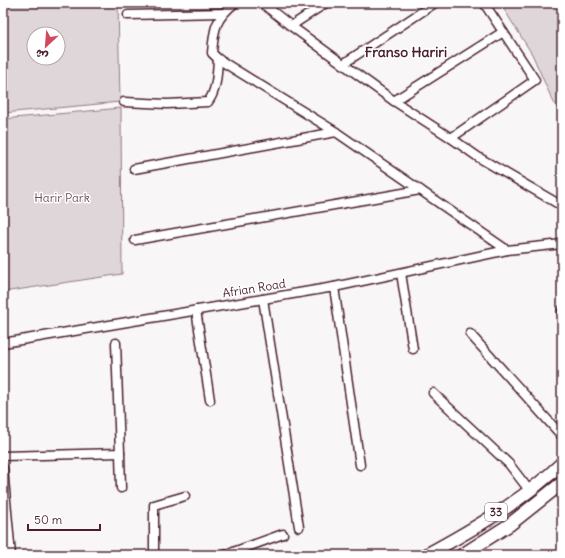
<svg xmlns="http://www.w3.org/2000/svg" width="565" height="558" font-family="Delius,'Playpen Sans Arabic',sans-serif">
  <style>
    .green { fill: #ded6d9; stroke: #947a82; fill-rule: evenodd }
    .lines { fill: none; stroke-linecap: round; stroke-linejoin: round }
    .minor-casing { stroke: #4a1f2b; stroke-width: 11 }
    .primary-casing { stroke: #4a1f2b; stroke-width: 15 }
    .minor { stroke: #fff; stroke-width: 8 }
    .primary { stroke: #fff; stroke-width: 12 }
    .labels { text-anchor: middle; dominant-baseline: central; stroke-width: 3; stroke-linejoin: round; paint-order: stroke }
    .shield { fill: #fff; stroke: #80626b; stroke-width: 1 }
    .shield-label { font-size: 11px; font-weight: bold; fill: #4a1f2b }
    .park-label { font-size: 12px; fill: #6f4d56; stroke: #fff }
    .street-label { font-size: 12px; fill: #4a1f2b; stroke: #fff }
    .quarter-label { font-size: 14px; font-weight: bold; fill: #4a1f2b; stroke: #fff }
  </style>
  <rect width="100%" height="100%" fill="#f8f6f7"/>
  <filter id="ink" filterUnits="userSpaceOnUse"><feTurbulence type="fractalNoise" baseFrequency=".025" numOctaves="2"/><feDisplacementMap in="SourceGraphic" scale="8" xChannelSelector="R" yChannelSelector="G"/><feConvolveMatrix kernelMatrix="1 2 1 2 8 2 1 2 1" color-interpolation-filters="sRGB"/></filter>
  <g filter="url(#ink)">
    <g class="green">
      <path d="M3 3H118L120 102 3 113ZM34 34H58V58H34Z"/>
      <polygon points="500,3 558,3 562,17 562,117 551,97 532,54"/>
      <polygon points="121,108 122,274 3,292 3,119"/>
    </g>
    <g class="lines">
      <defs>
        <g id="minor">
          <path d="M235 3C215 19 214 28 212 53L218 59 336 132"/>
          <polyline points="262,3 291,26"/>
          <polyline points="326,3 291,26 343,64"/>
          <polyline points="484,3 535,80 451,138 478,157 562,206"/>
          <polyline points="128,15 222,13"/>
          <polyline points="394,101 343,64 435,3"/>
          <path d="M124 102 167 104 208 102C217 90 217 74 218 59"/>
          <polyline points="451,138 394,101 503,32"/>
          <polyline points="134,169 336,132 507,250 562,244"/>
          <polyline points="135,240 420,190"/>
          <polyline points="401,273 413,349"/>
          <polyline points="334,287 360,465"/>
          <polyline points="263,299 299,527"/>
          <polyline points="196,310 210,400"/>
          <polyline points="562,310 562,311"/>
          <polyline points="470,334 562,436"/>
          <polyline points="3,343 334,287 507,250"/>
          <polyline points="433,393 509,464 529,490"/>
          <polyline points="120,453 121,488"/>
          <polyline points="3,456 120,453 116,343"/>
          <polyline points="3,468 11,555"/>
          <polyline points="154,555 154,505 185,496"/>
          <polyline points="225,555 283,534"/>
        </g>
        <g id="primary">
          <path d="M426 555C472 530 524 500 562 463"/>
          <polyline points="462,555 509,525 562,483"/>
        </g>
      </defs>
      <use href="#minor" class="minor-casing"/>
      <use href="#primary" class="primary-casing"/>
      <use href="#minor" class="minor"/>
      <use href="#primary" class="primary"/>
    </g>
  </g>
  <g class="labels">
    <rect class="shield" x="485" y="503" width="22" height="18" rx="3"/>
    <g class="shield-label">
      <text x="496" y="512">33</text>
    </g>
    <g class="park-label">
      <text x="62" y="197">Harir Park</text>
    </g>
    <g class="street-label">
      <text transform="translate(254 288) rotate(-9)">Afrian Road</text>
    </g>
    <g class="quarter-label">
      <text x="406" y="52">Franso Hariri</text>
    </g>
  </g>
  <rect width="565" height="558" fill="none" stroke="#fff" stroke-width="16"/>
  <rect x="8" y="8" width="549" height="542" fill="none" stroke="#4a1f2b" stroke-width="1.5" filter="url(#ink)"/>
  <g transform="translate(46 46) rotate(206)"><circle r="19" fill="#ffffff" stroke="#b7a5aa"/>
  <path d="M0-3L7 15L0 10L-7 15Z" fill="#d1495b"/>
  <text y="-6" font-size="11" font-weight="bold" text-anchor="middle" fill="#4a1f2b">ش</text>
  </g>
  <path d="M28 524v6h72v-6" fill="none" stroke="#4a1f2b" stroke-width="2"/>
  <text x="34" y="524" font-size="12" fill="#4a1f2b" stroke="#ffffff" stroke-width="3" paint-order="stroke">50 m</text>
</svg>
